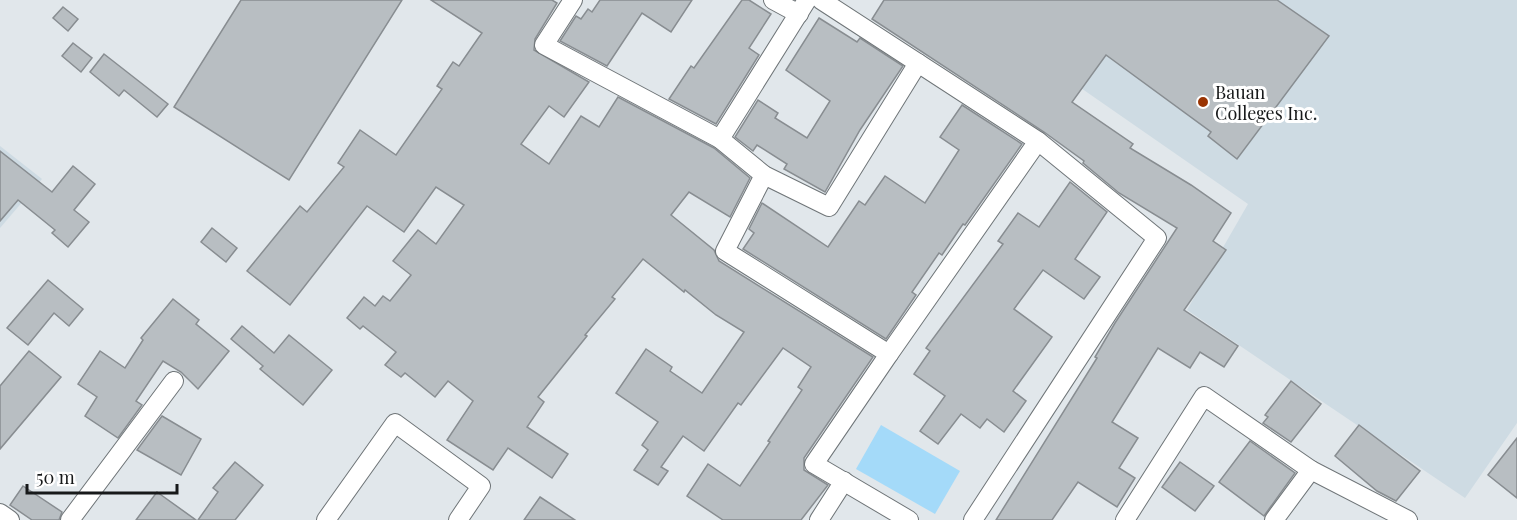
<svg xmlns="http://www.w3.org/2000/svg" width="1517" height="520" font-family="'Playfair Display',serif">
  <style>
    .built { fill: #cedbe3 }
    .green { fill: #a4daf9 }
    .building { fill: #b8bec2; stroke: #888d91; stroke-width: 1.5 }
    .lines { fill: none; stroke-linecap: round; stroke-linejoin: round }
    .street-casing { stroke: #6f7578; stroke-width: 20 }
    .street { stroke: #fff; stroke-width: 18 }
    .poi-dot { fill: #993403; stroke: #fff; stroke-width: 2 }
    .labels { text-anchor: middle; dominant-baseline: central; stroke-width: 6; stroke-linejoin: round; paint-order: stroke }
    .poi-label { font-size: 18px; fill: #17191a; stroke: #fff; text-anchor: start }
  </style>
  <rect width="100%" height="100%" fill="#e1e7eb"/>
  <g class="built">
    <polygon points="954,0 1517,0 1517,423 1465,498 1187,310 1248,204"/>
    <polygon points="0,146 42,179 0,228"/>
  </g>
  <polygon class="green" points="881,425 960,471 935,514 856,469"/>
  <g class="building">
    <polygon points="241,0 402,0 289,180 174,107"/>
    <polygon points="431,0 552,0 557,3 535,39 534,50 589,82 564,117 549,106 521,144 549,164 581,116 599,127 618,97 714,148 750,178 730,217 689,192 671,215 714,250 719,261 873,357 804,458 804,470 828,485 801,520 723,520 687,496 708,464 740,486 770,442 768,441 802,390 798,387 811,367 783,348 741,405 738,403 704,451 683,436 661,467 668,471 658,485 634,470 648,450 642,445 658,422 616,393 646,349 672,367 670,371 702,393 744,332 716,315 685,290 684,292 643,259 612,297 615,299 585,335 587,336 538,397 544,402 527,427 568,454 552,478 508,448 493,470 447,440 473,401 448,381 435,397 405,373 401,377 385,365 396,352 363,326 360,329 347,318 364,297 375,306 383,296 390,301 411,275 393,261 418,230 436,244 464,205 436,187 404,232 367,206 290,305 247,271 300,206 307,212 344,167 338,163 360,130 396,155 442,89 437,86 453,62 459,66 479,37 482,33"/>
    <polygon points="600,0 692,0 671,32 642,13 607,66 560,41 576,16 581,19 588,9 592,12"/>
    <polygon points="742,0 749,0 771,14 749,48 759,55 716,124 669,99 691,66 694,68"/>
    <polygon points="884,0 1277,0 1329,36 1237,159 1208,136 1211,132 1106,55 1072,102 1133,144 1130,148 1191,185 1231,213 1213,241 1226,250 1184,310 1238,346 1224,367 1200,352 1190,368 1158,348 1112,422 1138,438 1119,468 1135,478 1117,507 1078,482 1052,520 996,520 1097,358 1095,357 1115,323 1177,228 1119,193 1083,163 1084,161 1044,132 872,19"/>
    <polygon points="63,7 78,19 68,31 53,18"/>
    <polygon points="819,18 857,42 860,38 903,66 860,130 825,192 784,169 787,164 757,145 753,151 735,137 758,100 778,113 775,118 807,138 830,101 786,70"/>
    <polygon points="73,43 92,58 81,72 62,56"/>
    <polygon points="104,54 168,104 157,117 124,90 119,96 90,72"/>
    <polygon points="962,105 1022,144 965,225 963,224 942,255 939,253 912,292 916,295 886,339 743,249 754,233 749,229 762,203 828,247 859,201 865,205 885,176 925,203 959,150 940,137"/>
    <polygon points="0,151 52,192 73,166 95,184 74,210 89,222 68,247 52,233 55,230 18,200 0,221"/>
    <polygon points="1070,182 1107,212 1075,259 1100,277 1084,299 1043,270 1014,309 1052,337 1013,391 1026,401 1004,432 987,419 980,428 961,414 938,444 920,431 945,396 914,374 930,351 926,348 1003,244 998,241 1018,213 1039,227"/>
    <polygon points="212,228 237,248 226,262 201,242"/>
    <polygon points="48,280 83,309 69,326 54,313 28,345 7,328"/>
    <polygon points="173,299 199,320 196,324 229,351 198,389 181,372 163,361 136,401 142,405 118,438 85,416 97,397 78,384 100,351 125,368 143,340 141,338"/>
    <polygon points="242,326 274,353 289,335 332,370 303,405 260,369 263,366 231,339"/>
    <polygon points="29,351 61,377 0,449 0,386"/>
    <polygon points="1291,381 1321,404 1291,442 1263,423 1268,417 1265,415"/>
    <polygon points="162,416 201,439 181,475 137,450"/>
    <polygon points="1359,425 1420,471 1396,501 1377,491 1335,456"/>
    <polygon points="1517,438 1517,498 1488,475"/>
    <polygon points="1250,441 1295,473 1264,516 1219,482"/>
    <polygon points="235,462 263,485 235,520 198,520 218,492 213,488"/>
    <polygon points="1180,462 1214,486 1195,511 1162,487"/>
    <polygon points="23,486 62,512 59,520 32,520 10,505"/>
    <polygon points="157,492 196,520 136,520"/>
    <polygon points="540,497 575,520 524,520"/>
  </g>
  <g class="lines">
    <defs>
      <g id="street">
        <polyline points="573,0 544,45 720,139 764,175 829,207 918,63"/>
        <polyline points="773,0 799,14"/>
        <polyline points="821,0 1038,141"/>
        <polyline points="720,139 807,0"/>
        <polyline points="764,175 725,251 889,354 814,464 909,520"/>
        <polyline points="889,354 1038,141 1157,238 973,520"/>
        <polyline points="1311,470 1408,520"/>
        <polyline points="0,513 10,520"/>
        <polyline points="70,520 174,381"/>
        <polyline points="326,520 395,423 481,486 458,520"/>
        <polyline points="819,520 844,481"/>
        <polyline points="1125,520 1204,396 1311,470 1274,520"/>
      </g>
    </defs>
    <use href="#street" class="street-casing"/>
    <use href="#street" class="street"/>
  </g>
  <circle class="poi-dot" cx="1203" cy="102" r="6"/>
  <g class="labels">
    <g class="poi-label">
      <text x="1215" y="92">Bauan<tspan x="1215" dy="21">Colleges Inc.</tspan></text>
    </g>
  </g>
  <path d="M27 484v9h150v-9" fill="none" stroke="#17191a" stroke-width="3"/>
  <text x="36" y="484" font-size="18" fill="#17191a" stroke="#ffffff" stroke-width="4.5" paint-order="stroke">50 m</text>
</svg>
